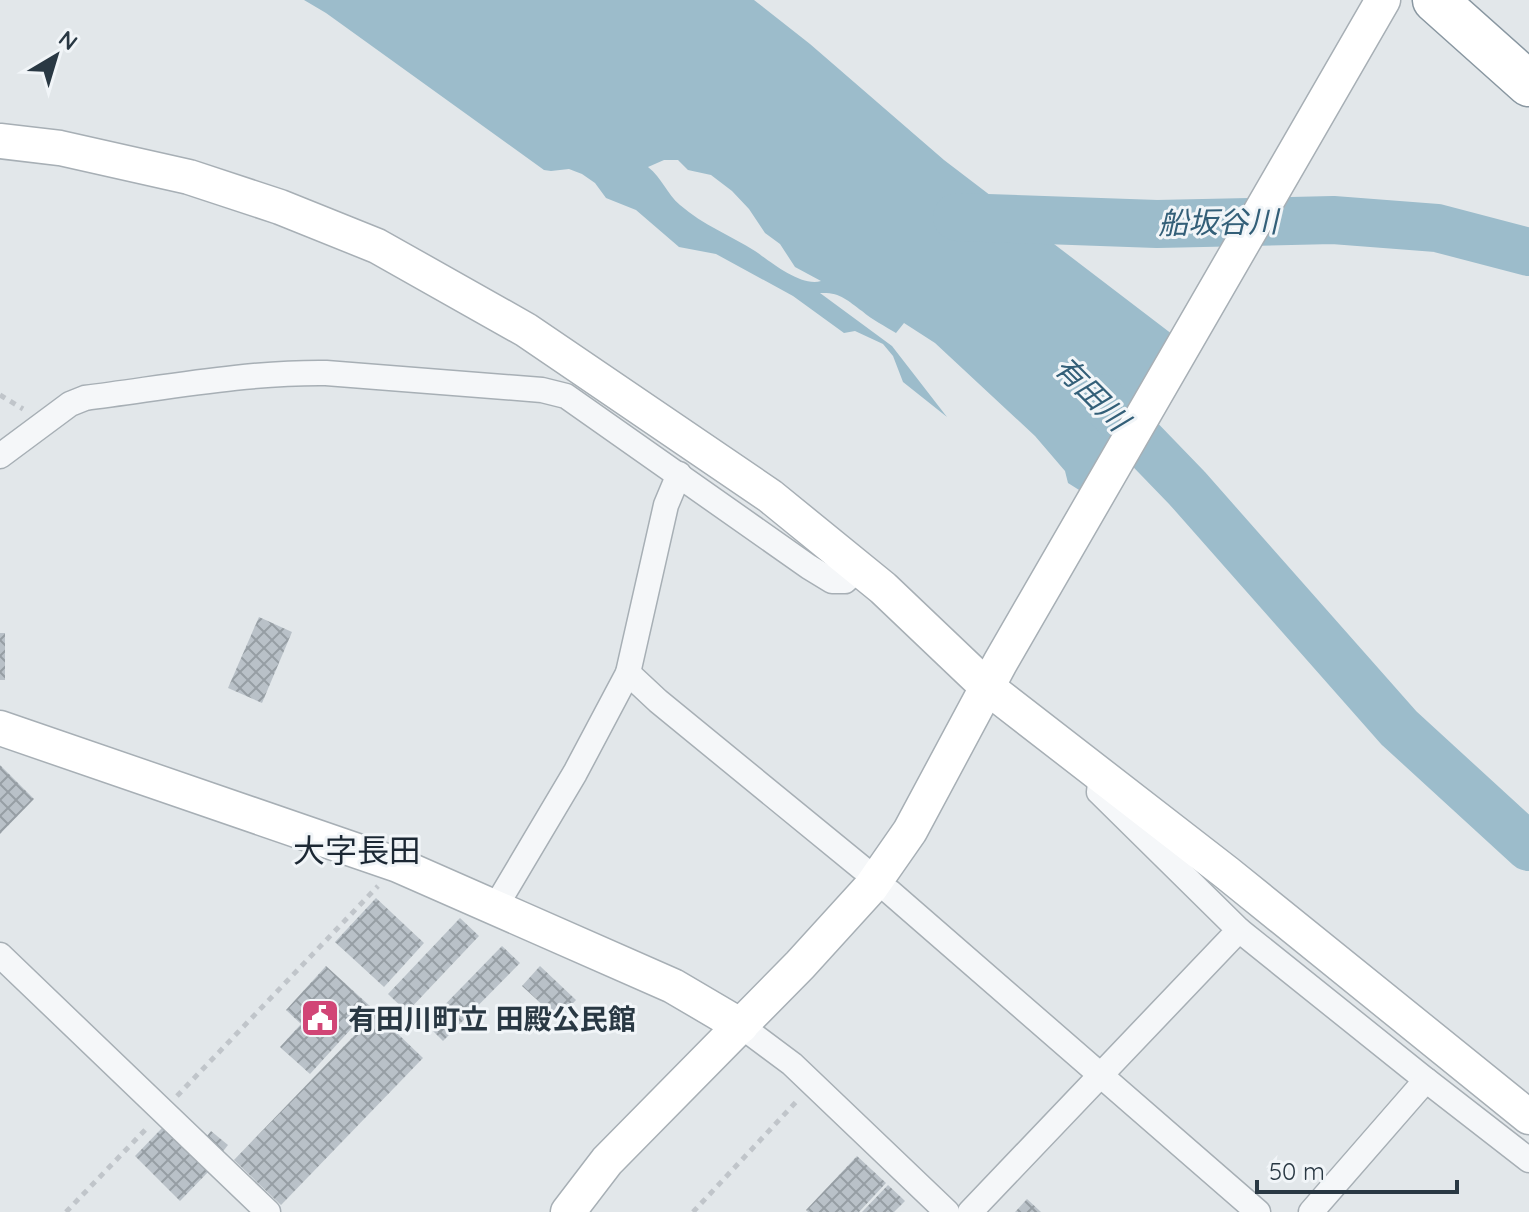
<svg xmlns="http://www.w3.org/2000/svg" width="1529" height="1212" font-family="Quicksand,'Noto Sans JP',sans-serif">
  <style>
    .water { fill: #9cbccb; fill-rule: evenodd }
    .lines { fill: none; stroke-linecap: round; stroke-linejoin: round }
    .river { stroke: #9cbccb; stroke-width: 48 }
    .building { fill: url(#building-cross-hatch) }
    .street-casing { stroke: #a7afb5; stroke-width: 27 }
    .secondary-casing { stroke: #a7afb5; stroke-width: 37 }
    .highway-casing { stroke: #8997a1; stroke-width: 47 }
    .path { stroke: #c0c5ca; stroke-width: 5; stroke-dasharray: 6 6; stroke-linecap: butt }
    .street { stroke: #f5f7f9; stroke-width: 24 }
    .secondary { stroke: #fff; stroke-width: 34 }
    .highway { stroke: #fff; stroke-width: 44 }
    .labels { text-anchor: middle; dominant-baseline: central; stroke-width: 6; stroke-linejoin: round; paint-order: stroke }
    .poi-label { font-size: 28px; font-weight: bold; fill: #293843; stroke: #f1f5f8; text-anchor: start }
    .water-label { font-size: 30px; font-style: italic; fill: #335f78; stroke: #f1f5f8 }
    .quarter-label { font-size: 32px; fill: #1c2834; stroke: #f1f5f8 }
  </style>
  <defs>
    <pattern id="building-cross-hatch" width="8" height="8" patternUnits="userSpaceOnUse" patternTransform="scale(2)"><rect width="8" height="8" fill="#b9c1c8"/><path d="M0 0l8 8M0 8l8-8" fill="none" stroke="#969ea4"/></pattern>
  </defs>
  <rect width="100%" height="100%" fill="#e2e7ea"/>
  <path class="water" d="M304 0H754L810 44 944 160 1185 344 1095 500 1068 483 1065 471 1035 436 935 343 904 323 896 333C885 326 872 320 862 311 847 300 840 292 820 293L892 346 947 417 903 382 893 356 883 344 855 331 844 333 793 296 716 254 679 247 636 210 606 198 595 183 582 174 569 169 551 171 544 170 326 13ZM664 160H678L688 170 711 175 732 191 749 209 765 233 780 244 795 267 821 281C801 287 771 262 755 251 730 235 703 225 680 205 667 194 662 178 648 167Z"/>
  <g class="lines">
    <g class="river">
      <polyline points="957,217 1157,224 1333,220 1437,228 1529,252"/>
      <polyline points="1100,398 1187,488 1399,728 1529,847"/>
    </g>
  </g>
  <g class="building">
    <polygon points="259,617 292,632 262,703 228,688"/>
    <rect x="0" y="633" width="5" height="47"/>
    <polygon points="0,765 34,799 0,834"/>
    <polygon points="376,898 424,943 384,987 335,942"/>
    <polygon points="460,918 479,936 407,1012 388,994"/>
    <polygon points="502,946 520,963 443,1041 426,1024"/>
    <polygon points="326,966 371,1007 310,1074 280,1047 301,1024 286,1010"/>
    <polygon points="540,966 576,1000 558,1019 522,986"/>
    <polygon points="376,1013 423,1058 281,1205 234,1160"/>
    <polygon points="164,1126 209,1171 180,1201 135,1156"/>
    <polygon points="211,1131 228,1145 220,1155 203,1141"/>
    <polygon points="857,1156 886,1183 859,1212 808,1212 806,1210"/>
    <polygon points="888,1185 905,1201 894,1212 862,1212"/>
    <polygon points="1027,1199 1041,1212 1015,1212"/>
  </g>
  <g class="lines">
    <defs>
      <g id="street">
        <path d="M0 456 70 404 85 398C164 388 246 372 326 373L542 390 566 396 809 567 832 581H845L859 568"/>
        <polyline points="628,673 658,701 862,868"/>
        <polyline points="890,892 1258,1212"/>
        <polyline points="496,906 575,773 628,673 666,505 679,474"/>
        <polyline points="1239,930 1426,1080 1311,1212"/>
        <polyline points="0,955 268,1212"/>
        <polyline points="741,1026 792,1064 947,1212"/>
        <polyline points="1426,1080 1529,1160"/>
        <polyline points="970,1212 1239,930 1099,792 1100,783"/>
      </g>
      <g id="secondary">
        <polyline points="0,141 60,148 189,177 280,207 377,246 526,330 770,496 883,588 987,687 1227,873 1529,1117"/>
        <polyline points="0,728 398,865 673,986 741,1026"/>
        <polyline points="568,1212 607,1161 800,965 871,887 910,831 1000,663 1383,0"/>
      </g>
      <polyline id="highway" points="1435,0 1529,84"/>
    </defs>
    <use href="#street" class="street-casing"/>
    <use href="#secondary" class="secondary-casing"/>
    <use href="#highway" class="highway-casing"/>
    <g class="path">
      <polyline points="0,395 23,409"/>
      <polyline points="177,1096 378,886"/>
      <polyline points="66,1212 146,1129"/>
      <polyline points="693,1212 796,1102"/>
    </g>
    <use href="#street" class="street"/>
    <use href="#secondary" class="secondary"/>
    <use href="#highway" class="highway"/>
  </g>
  <defs>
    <symbol id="civic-square" viewBox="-11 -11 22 22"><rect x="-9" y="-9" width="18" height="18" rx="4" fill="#d14576" stroke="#f1f5f8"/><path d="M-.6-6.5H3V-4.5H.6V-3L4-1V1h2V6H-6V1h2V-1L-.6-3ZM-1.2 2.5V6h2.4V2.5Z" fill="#fff"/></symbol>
  </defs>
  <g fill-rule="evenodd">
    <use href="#civic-square" x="298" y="996" width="44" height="44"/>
  </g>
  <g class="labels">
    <g class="poi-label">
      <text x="348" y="1018">有田川町立 田殿公民館</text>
    </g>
    <g class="water-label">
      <text transform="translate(1218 222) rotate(-1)">船坂谷川</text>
      <text transform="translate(1092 393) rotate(45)">有田川</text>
    </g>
    <g class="quarter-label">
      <text x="357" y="850">大字長田</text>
    </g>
  </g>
  <g transform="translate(56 56) rotate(38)" stroke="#f1f5f8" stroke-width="6" paint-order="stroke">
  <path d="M0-6L14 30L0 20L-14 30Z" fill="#293843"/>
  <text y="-12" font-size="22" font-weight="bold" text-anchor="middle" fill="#293843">N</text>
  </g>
  <path d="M1257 1180v12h200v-12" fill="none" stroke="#293843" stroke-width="4"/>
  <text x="1269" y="1180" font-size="24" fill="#293843" stroke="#f1f5f8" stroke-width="6" paint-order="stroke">50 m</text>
</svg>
